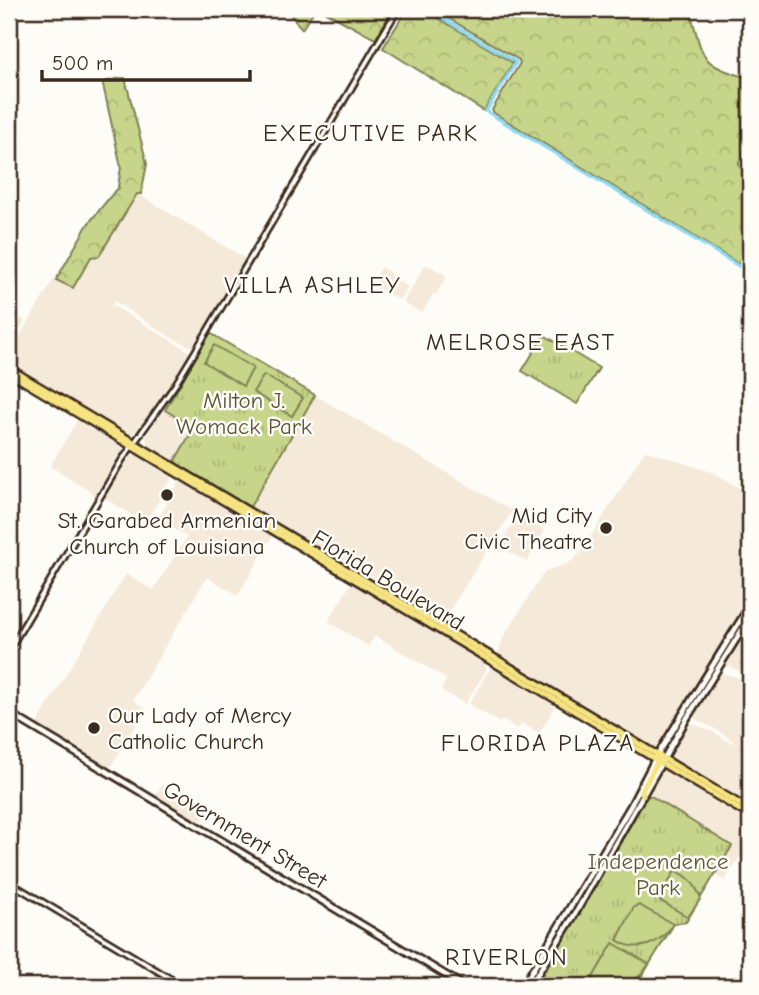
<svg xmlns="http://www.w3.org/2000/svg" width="759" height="995" font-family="'Comic Neue',sans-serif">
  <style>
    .built { fill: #f5e9d9 }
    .forest { fill: url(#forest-crowns); stroke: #808054; stroke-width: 2 }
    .park { fill: url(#park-tufts); stroke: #808054; stroke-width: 2 }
    .pitch { fill: #c6d589; stroke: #808054; stroke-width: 2 }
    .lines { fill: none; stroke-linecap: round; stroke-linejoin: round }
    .canal { stroke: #90d9f1; stroke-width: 3.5 }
    .tertiary-casing { stroke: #3b2a1e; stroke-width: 9 }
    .secondary-casing { stroke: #3b2a1e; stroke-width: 10 }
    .primary-casing { stroke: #3b2a1e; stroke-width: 10 }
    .tertiary { stroke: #fdfcf7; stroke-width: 3.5 }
    .secondary { stroke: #fdfcf7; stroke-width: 4.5 }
    .primary { stroke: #f6e381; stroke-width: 5 }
    .poi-dot { fill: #3b2a1e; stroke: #fdfcf7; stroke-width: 2.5 }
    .labels { text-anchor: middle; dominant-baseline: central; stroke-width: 5; stroke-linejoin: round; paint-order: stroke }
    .park-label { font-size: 23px; fill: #5e5539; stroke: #fdfcf7 }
    .poi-label { font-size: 23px; fill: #3b2a1e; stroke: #fdfcf7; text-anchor: end }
    .street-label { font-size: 23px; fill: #3b2a1e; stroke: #fdfcf7 }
    .neighbourhood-label { font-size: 24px; letter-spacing: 2px; fill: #3b2a1e; stroke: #fdfcf7 }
  </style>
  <defs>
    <pattern id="forest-crowns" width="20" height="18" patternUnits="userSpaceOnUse" patternTransform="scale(1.75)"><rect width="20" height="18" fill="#c6d589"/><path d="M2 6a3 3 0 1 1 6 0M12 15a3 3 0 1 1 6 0" fill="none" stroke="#abb776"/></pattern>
    <pattern id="park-tufts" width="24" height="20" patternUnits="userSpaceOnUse" patternTransform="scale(1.75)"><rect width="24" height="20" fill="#c6d589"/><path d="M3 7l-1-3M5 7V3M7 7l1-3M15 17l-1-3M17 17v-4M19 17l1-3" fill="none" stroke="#abb776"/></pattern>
  </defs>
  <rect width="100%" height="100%" fill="#fdfcf7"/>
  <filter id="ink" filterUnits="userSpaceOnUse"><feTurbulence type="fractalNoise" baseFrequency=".0143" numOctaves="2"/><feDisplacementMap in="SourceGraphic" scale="14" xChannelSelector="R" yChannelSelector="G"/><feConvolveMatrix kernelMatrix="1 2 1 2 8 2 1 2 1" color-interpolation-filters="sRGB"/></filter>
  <g filter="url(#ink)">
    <g class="built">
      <polygon points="138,194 246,259 192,347 172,338 114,301 112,305 190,352 161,400 138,431 129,434 9,363 9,355 54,279 67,286 91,257 99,256"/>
      <polygon points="425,265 428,265 447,276 436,295 433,294 422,313 405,304 404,301"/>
      <polygon points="381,267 391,273 390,276 408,287 400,299 397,299 371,284"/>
      <polygon points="9,311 25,321 9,348"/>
      <polygon points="315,395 512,511 445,618 250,507"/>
      <polygon points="165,410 194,428 174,462 149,447 146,438 151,428"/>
      <polygon points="78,419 122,445 123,449 123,453 98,497 50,466"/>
      <polygon points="647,451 714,473 750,494 750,599 671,730 659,748 657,749 500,656 498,654 503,638 541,577 546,571 567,564 574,559 581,552 644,452"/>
      <polygon points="132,455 138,455 173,476 145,523 103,497 116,475"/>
      <polygon points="180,481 273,536 238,595 207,577 133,700 146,709 109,769 36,725 126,574 153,590 187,537 158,519"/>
      <polygon points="518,515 545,531 527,562 499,546"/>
      <polygon points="354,584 485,662 486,670 465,704 441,690 447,679 375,636 368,646 328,621 350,585"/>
      <polygon points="750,620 750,806 670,758 669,754 689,722 713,732 731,743 734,741 712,727 695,719 693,715 719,672 743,679 746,674 731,667 726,664 725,661"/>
      <polygon points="493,667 552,702 554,708 539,733 522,723 518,729 502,720 500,723 469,704 489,670"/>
      <polygon points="663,769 750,821 750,862 740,856 725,881 715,874 731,846 651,796 646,796 659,772"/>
      <polygon points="162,785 193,803 197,798 210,806 200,823 155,796"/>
    </g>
    <g class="forest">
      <polygon points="286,9 315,9 302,29"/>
      <polygon points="320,9 393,9 375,39"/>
      <polygon points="407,9 423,9 513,63 484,111 383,48"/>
      <path d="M433 9H689C704 52 694 64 746 77L745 90 750 100V148L748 155 739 161V166L746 170 750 196V271L494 113 492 110 520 63 519 60Z"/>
      <polygon points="121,78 125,78 147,164 141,194 137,194 99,256 91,257 73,288 56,280 88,224 114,192 119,188 118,187 121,167 103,85 103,82"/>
    </g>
    <g class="park">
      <polygon points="210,333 315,395 250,507 174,462 194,428 165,410"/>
      <polygon points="544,335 599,368 577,404 522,371"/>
      <polygon points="646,796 651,796 732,846 686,922 674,924 636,986 531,986 622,840"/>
    </g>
    <g class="pitch">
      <polygon points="214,345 253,368 243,386 204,362"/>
      <polygon points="264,375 303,398 292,416 253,392"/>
      <path d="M675 871C689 875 695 885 701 898L688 917 661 901 660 897Z"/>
      <path d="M639 905 673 924C661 944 638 954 617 940L634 907Z"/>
      <path d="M613 943 649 964C635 987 615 992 592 979Z"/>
    </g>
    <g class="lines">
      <polyline class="canal" points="427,9 516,62 486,111 750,273"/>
      <defs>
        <g id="tertiary">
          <polyline points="9,650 122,460 175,385 195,352 398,9"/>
          <polyline points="9,882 183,986"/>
        </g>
        <g id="secondary">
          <polyline points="9,713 464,986"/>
          <polyline points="523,986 630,807 655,759 750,605"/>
          <polyline points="530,986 575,914 687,718 750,617"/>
        </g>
        <g id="primary">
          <polyline points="9,368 750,810"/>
          <polyline points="9,373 750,816"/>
          <polyline points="643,796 642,791 659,759"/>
        </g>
      </defs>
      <use href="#tertiary" class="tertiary-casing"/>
      <use href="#secondary" class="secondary-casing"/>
      <use href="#primary" class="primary-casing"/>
      <use href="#tertiary" class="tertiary"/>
      <use href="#secondary" class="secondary"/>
      <use href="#primary" class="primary"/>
    </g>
  </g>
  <g class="poi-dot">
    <circle cx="167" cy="495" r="7"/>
    <circle cx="606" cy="528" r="7"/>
    <circle cx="94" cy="728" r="7"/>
  </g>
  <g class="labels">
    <g class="park-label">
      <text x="244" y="400">Milton J.<tspan x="244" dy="26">Womack Park</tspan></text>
      <text x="658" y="861">Independence<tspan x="658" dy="26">Park</tspan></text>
    </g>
    <g class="poi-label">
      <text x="592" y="515">Mid City<tspan x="592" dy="26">Civic Theatre</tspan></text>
      <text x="167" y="520" text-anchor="middle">St. Garabed Armenian<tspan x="167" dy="26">Church of Louisiana</tspan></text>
      <text x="108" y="715" text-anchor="start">Our Lady of Mercy<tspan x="108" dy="26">Catholic Church</tspan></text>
    </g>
    <g class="street-label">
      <text transform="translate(388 580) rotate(31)">Florida Boulevard</text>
      <text transform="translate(245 835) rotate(31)">Government Street</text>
    </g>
    <g class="neighbourhood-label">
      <text x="371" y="133">EXECUTIVE PARK</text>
      <text x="313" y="285">VILLA ASHLEY</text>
      <text x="521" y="342">MELROSE EAST</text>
      <text x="538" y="743">FLORIDA PLAZA</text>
      <text x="507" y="957">RIVERLON</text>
    </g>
  </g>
  <rect width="759" height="995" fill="none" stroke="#fdfcf7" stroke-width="35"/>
  <rect x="18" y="18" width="724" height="960" fill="none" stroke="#3b2a1e" stroke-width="2.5" filter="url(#ink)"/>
  <path d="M42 70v10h208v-10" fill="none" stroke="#3b2a1e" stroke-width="3.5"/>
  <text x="52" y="70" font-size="21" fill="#3b2a1e" stroke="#fdfcf7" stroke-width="5" paint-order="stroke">500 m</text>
</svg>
